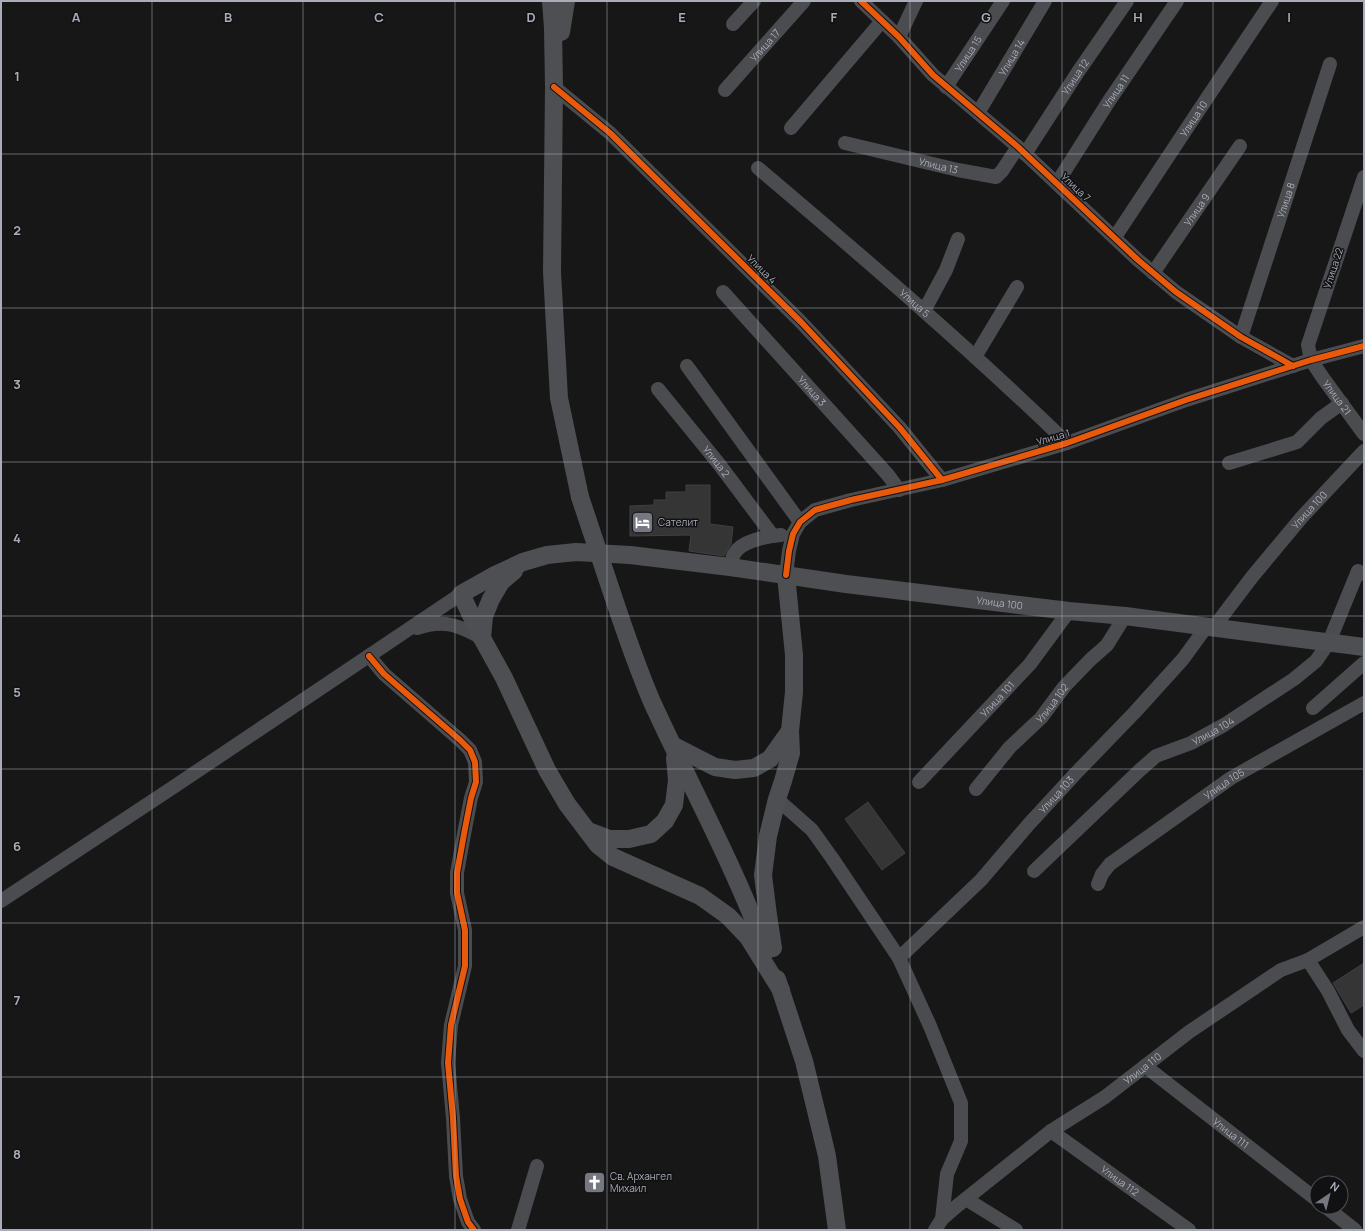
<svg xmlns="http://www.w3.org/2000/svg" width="1365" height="1231" font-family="Manrope,sans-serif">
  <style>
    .building { fill: #353536; stroke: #3f4043 }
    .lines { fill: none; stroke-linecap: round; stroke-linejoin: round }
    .minor { stroke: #4b4c50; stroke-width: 14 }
    .major { stroke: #4d4f52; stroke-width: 18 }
    .major-bridge { stroke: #4d4f52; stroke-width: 18 }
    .cycleway-casing { stroke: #111113; stroke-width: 8 }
    .cycleway { stroke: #e8590c; stroke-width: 6 }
    .grid { fill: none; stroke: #a8adb8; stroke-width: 1; stroke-opacity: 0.55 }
    .labels { text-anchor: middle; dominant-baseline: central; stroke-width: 3; stroke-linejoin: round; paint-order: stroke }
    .street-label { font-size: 10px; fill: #a8adb8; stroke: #111113 }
    .poi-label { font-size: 10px; fill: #a8adb8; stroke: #111113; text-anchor: start }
    .grid-label { font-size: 13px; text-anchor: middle; font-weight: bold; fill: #a8adb8; stroke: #111113; stroke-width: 3; stroke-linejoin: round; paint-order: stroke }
  </style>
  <rect width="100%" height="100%" fill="#171717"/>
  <g class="building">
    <polygon points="686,485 710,485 710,524 733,527 731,544 724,556 689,551 691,535 630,536 630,506 654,505 654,500 666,500 666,492 686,492"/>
    <polygon points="868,802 905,853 882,870 845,819"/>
    <polygon points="1364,963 1364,1005 1351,1013 1333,983"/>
  </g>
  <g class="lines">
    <g class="minor">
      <polyline points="861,1 899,37 933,75 1018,147 1138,260 1176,292 1241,337 1293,366"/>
      <polyline points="733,24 754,1"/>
      <polyline points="899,37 916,1"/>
      <polyline points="554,87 610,133 801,322 900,428 942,480"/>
      <path id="s1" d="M946 87 1003 1"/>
      <path id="s2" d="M725 90 804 1"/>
      <path id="s3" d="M978 113 1045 1"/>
      <polyline points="791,128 882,21"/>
      <path id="s4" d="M845 143 958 170 996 177 1002 171 1018 147"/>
      <path id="s5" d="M1025 154 1078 72 1127 1"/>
      <path id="s6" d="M758 168C863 257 968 347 1067 443"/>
      <path id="s7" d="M1364 177 1308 345 1311 360 1323 378 1364 434"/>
      <path id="s8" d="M1057 183 1109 101 1177 1"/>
      <path id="s9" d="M1115 237 1197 113 1272 1"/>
      <path id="s10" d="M1153 273 1240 146"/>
      <path id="s11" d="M723 292 888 475 899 490"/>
      <polyline points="924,311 946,270 958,239"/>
      <path id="s12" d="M1241 337 1330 64"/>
      <polyline points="975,357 1017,287"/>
      <polyline points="687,366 800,522"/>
      <path id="s13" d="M658 389 719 464 773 536"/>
      <polyline points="1229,463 1297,442 1321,418 1342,403"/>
      <path d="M730 567C731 563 732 558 734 554 741 541 767 536 781 535"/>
      <polyline points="786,575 789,551 793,534 800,522 815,510 851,500 942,480 1067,443 1186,400 1311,360 1364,346"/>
      <path id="s14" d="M1214 627 1252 577 1302 517 1364 451"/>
      <path d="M417 628C444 619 458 625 482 638"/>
      <polyline points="369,656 384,674 460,740 470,750 475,762 476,782 471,798 464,834 457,873 457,893 465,930 465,966 451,1025 448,1063 453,1118 456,1176 460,1199 468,1222 474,1230"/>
      <polyline points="1313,708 1364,663"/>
      <path id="s15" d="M919 782 1030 664 1069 611"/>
      <path id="s16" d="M976 789 1010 747 1041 718 1064 687 1090 660 1107 645 1125 616"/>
      <polyline points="777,799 812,830 832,858 899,958 930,1026 961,1103 961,1141 947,1174 942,1219"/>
      <path id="s17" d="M1034 871 1140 770 1156 756 1191 743 1224 725 1294 679 1316 661 1329 642 1358 571 1364 574"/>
      <path id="s18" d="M1098 884 1102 874 1110 864 1231 778 1364 703"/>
      <polyline points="1,901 172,788 461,594"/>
      <path id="s19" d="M899 958 981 880 1029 824 1076 773 1135 712 1183 659 1207 626"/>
      <polyline points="1308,960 1328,991 1348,1030 1364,1051"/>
      <path id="s20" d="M1145 1066 1317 1200"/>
      <path id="s21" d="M1051 1131 1189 1230"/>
      <polyline points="966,1199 1016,1230"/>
      <polyline points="1326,1207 1355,1230"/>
      <polyline points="518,1230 537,1166"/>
      <path id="s22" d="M935 1230 942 1219 957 1206 1051 1131 1105 1097 1189 1032 1281 970 1308 960 1364 927"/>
    </g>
    <g class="major">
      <polyline points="551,1 553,28 554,87 552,272 559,398 580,497"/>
      <polyline points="561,32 566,1"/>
      <path d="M613 596C625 632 637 667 652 702 690 785 734 865 766 951"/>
      <polyline points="482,638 484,616 491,599 501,582 514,571"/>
      <polyline points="674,746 715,767 735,770 754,768 770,759 790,731"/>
      <polyline points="588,831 609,839 629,839 651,834 665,821 674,805 677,780 675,758"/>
      <polyline points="773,948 768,915 763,875 768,836 777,799 783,781 791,753 790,731 794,692 794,655 786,575"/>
      <polyline points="777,979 804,1061 822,1135 827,1156 837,1230"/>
      <path id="s23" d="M781 990 748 937 728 916 700 896 613 857 598 845 567 804 547 770 504 678 482 638 461 594 493 576 523 562 547 555 576 552 630 555 730 567 846 584 1069 611 1125 616 1364 647"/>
    </g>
    <polyline class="major-bridge" points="580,497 613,596"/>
    <defs>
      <g id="cycleway">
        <polyline points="861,1 899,37 933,75 1018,147 1138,260 1176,292 1241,337 1293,366"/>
        <polyline points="554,87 610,133 801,322 900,428 942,480"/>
        <polyline points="786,575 789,551 793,534 800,522 815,510 851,500 942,480 1067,443 1186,400 1311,360 1364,346"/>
        <polyline points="369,656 384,674 460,740 470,750 475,762 476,782 471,798 464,834 457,873 457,893 465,930 465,966 451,1025 448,1063 453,1118 456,1176 460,1199 468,1222 474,1230"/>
      </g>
    </defs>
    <use href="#cycleway" class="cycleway-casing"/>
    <use href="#cycleway" class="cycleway"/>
  </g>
  <path class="grid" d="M152 1V1230M303 1V1230M455 1V1230M607 1V1230M758 1V1230M910 1V1230M1062 1V1230M1213 1V1230M1 154H1364M1 308H1364M1 462H1364M1 616H1364M1 769H1364M1 923H1364M1 1077H1364"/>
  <defs>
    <symbol id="hotel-square" viewBox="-11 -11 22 22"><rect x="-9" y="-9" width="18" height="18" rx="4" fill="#757880" stroke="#111113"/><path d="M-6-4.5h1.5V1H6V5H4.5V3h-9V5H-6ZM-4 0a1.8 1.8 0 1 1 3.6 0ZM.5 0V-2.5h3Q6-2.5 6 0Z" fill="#fff"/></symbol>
    <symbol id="church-square" viewBox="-11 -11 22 22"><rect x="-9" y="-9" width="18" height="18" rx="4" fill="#757880" stroke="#111113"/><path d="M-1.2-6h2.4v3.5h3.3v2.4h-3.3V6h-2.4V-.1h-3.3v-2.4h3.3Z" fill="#fff"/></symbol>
  </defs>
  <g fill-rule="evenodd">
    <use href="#hotel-square" x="630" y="510" width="25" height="25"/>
    <use href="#church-square" x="582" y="1170" width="25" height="25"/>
  </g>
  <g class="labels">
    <g class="street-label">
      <text stroke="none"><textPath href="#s2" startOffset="60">Улица 17</textPath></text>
      <text stroke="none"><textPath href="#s1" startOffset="40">Улица 15</textPath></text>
      <text stroke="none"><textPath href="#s3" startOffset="65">Улица 14</textPath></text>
      <text stroke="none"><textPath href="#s5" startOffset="92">Улица 12</textPath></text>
      <text stroke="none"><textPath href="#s8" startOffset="109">Улица 11</textPath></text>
      <text stroke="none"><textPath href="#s9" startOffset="142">Улица 10</textPath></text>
      <text stroke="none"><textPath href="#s4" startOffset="96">Улица 13</textPath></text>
      <text transform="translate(1076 187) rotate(43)">Улица 7</text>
      <text stroke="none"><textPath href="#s12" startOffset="144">Улица 8</textPath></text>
      <text stroke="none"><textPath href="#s10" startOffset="77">Улица 9</textPath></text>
      <text transform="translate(1333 268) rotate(-72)">Улица 22</text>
      <text transform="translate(762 269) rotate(45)">Улица 4</text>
      <text stroke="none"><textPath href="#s6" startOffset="207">Улица 5</textPath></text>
      <text stroke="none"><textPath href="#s11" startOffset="133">Улица 3</textPath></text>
      <text stroke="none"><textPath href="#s7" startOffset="238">Улица 21</textPath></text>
      <text transform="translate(1053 437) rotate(-17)">Улица 1</text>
      <text stroke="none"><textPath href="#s13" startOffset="93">Улица 2</textPath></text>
      <text stroke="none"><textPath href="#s14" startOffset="151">Улица 100</textPath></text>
      <text stroke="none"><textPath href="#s23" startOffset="1078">Улица 100</textPath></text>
      <text stroke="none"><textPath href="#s15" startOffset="114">Улица 101</textPath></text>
      <text stroke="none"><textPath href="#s16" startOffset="115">Улица 102</textPath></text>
      <text stroke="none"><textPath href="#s17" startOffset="230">Улица 104</textPath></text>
      <text stroke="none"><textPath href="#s18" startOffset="163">Улица 105</textPath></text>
      <text stroke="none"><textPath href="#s19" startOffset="227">Улица 103</textPath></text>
      <text stroke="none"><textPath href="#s22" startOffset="264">Улица 110</textPath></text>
      <text stroke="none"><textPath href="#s20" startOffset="109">Улица 111</textPath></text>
      <text stroke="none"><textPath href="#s21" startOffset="85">Улица 112</textPath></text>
    </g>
    <g class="poi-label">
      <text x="658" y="522">Сателит</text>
      <text x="610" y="1176">Св. Архангел<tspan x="610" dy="12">Михаил</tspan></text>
    </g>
  </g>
  <g class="grid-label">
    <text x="76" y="22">A</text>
    <text x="228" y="22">B</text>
    <text x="379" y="22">C</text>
    <text x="531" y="22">D</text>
    <text x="682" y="22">E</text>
    <text x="834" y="22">F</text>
    <text x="986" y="22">G</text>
    <text x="1138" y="22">H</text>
    <text x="1289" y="22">I</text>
    <text x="17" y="81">1</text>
    <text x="17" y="235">2</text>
    <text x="17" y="389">3</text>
    <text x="17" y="543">4</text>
    <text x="17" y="697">5</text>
    <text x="17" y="851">6</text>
    <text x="17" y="1005">7</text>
    <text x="17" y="1159">8</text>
  </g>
  <rect width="1365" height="1231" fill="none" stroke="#a8adb8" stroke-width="4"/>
  <g transform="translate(1329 1195) rotate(35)"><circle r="19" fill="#111113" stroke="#4d4f55"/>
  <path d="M0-3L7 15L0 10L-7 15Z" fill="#757880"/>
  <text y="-6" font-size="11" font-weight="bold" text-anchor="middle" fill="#a8adb8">N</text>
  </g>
</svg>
